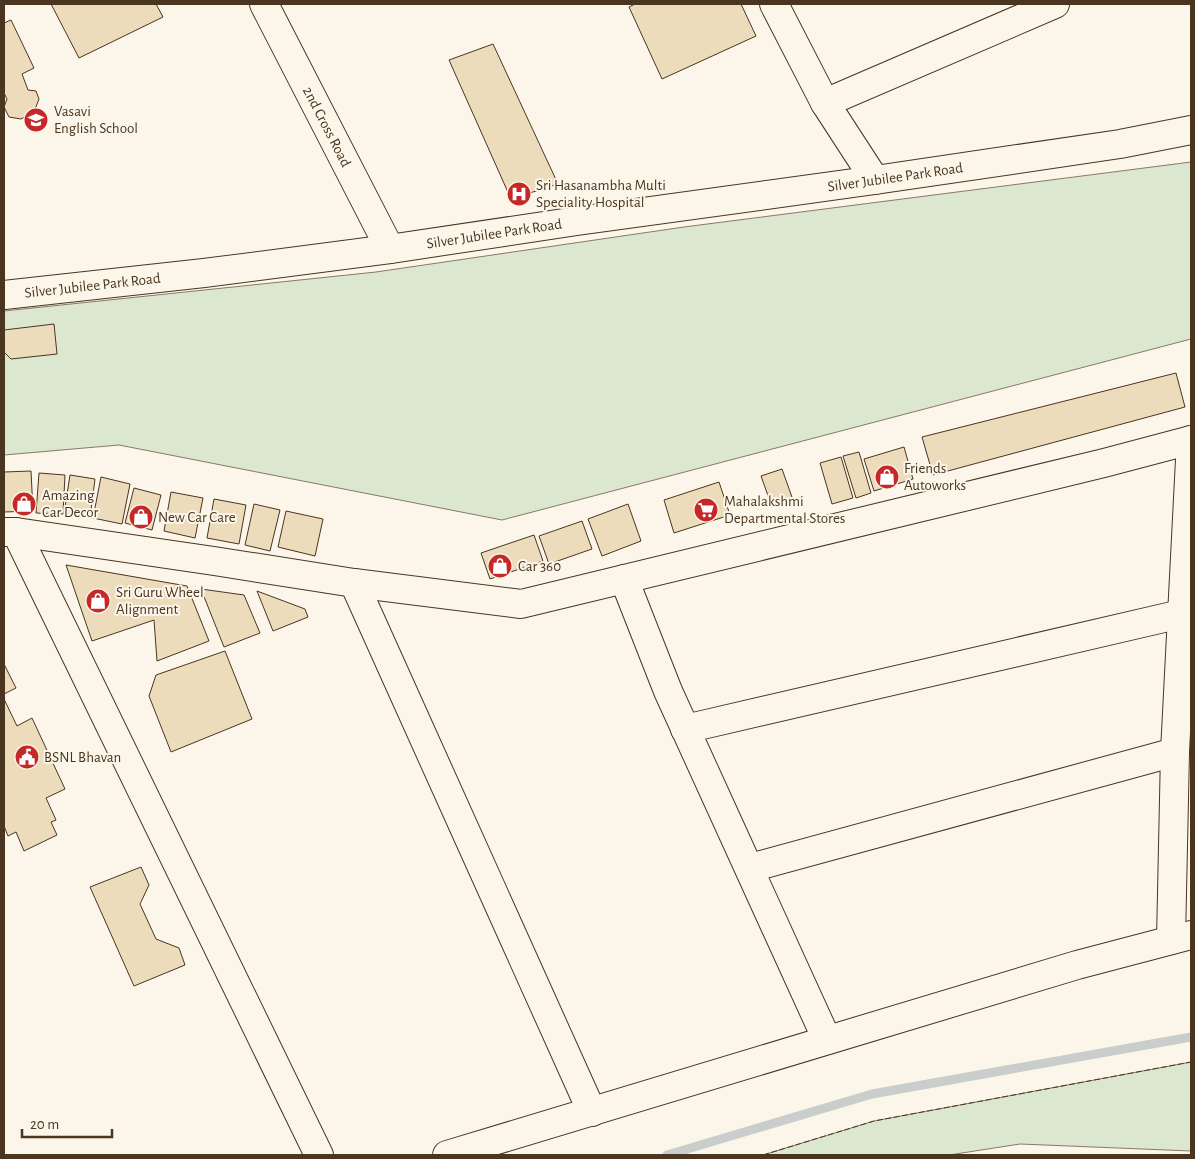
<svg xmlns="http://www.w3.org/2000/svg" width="1195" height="1159" font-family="'Alegreya Sans',sans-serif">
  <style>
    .green { fill: #dce7d0; stroke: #887966 }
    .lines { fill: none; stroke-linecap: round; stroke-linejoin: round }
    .stream { stroke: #c9cecd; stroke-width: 9 }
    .building { fill: #ecdcbc; stroke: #4a3520 }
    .minor-casing { stroke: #4a3520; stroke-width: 30 }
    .tertiary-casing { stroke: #4a3520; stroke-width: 30 }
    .minor { stroke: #fbf6e9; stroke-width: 28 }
    .tertiary { stroke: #fbf6e9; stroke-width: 28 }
    .fence { stroke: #4a3520; stroke-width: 1; stroke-dasharray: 6 2.5; stroke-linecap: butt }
    .labels { text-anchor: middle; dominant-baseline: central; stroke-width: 4; stroke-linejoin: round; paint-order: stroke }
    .poi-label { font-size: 15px; fill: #4a3520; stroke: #fbf6e9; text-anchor: start }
    .street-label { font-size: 15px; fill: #4a3520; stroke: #fbf6e9 }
  </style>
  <rect width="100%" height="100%" fill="#fbf6e9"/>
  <g class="green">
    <polygon points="1191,162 1191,339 502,520 119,445 4,455 4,311 376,272 684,227"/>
    <polygon points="1191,1062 1191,1151 1020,1144 949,1155 763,1155 874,1121"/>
  </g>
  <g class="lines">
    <polyline class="stream" points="667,1155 872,1094 1191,1037"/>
  </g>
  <g class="building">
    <polygon points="51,4 156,4 163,17 79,58"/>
    <polygon points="635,4 741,4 756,36 662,79 629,7"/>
    <polygon points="11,20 34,68 22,74 28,90 36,91 39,99 34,112 21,119 9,117 4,107 7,99 4,93 4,23"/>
    <polygon points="493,44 558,184 511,199 449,60"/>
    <polygon points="54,324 57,354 11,359 4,352 4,330"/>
    <polygon points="1176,373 1185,407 933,475 922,437"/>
    <polygon points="904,447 913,479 874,491 864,459"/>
    <polygon points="859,452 871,493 856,498 843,456"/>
    <polygon points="841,457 853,498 832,504 820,463"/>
    <polygon points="782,469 793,500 772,507 761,476"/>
    <polygon points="31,471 33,511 4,512 4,472"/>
    <polygon points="39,473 65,475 63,514 36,513"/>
    <polygon points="70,475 95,479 90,518 64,514"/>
    <polygon points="101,477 130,484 122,524 93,518"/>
    <polygon points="719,482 730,515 674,533 664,500"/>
    <polygon points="134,488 161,495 152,530 125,523"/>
    <polygon points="171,492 203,498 195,538 164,531"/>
    <polygon points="214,499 246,505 239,544 207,538"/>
    <polygon points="254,504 280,510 270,551 245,545"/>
    <polygon points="628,504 641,541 602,556 588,519"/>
    <polygon points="286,511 323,519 315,556 278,547"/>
    <polygon points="582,521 592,549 549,564 539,536"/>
    <polygon points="534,535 543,561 490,579 481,553"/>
    <polygon points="66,565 187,586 209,641 157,661 154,620 92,641"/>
    <polygon points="201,589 244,595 260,633 224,647"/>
    <polygon points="257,591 305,609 308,617 273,631"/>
    <polygon points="225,651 252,719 171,752 149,696 156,675"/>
    <polygon points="4,664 16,688 4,694"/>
    <polygon points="4,699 17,726 32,718 65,789 46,798 56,820 51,822 57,835 24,851 16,832 8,836 4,826"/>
    <polygon points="141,867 149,885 140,904 156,939 179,948 185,965 134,986 90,887"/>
  </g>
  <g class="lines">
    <defs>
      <g id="minor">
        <path id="s1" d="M264 4 390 249"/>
        <polyline points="774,4 825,103"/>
        <polyline points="875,180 825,103 1055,4"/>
        <path id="s2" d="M4 295 204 273 390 249 577 221 875 180 1120 144 1191 130"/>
        <polyline points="16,532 319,1155"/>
        <polyline points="624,579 668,691 827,1040"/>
        <polyline points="354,583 592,1112"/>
        <polyline points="685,729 1181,614"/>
        <polyline points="750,868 1175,752"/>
        <polyline points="1171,940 1175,752 1191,440"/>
        <polyline points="447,1155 1077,965 1191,935"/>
      </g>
      <polyline id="tertiary" points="4,532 16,532 214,561 354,583 521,604 1104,463 1191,440"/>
    </defs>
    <use href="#minor" class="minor-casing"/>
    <use href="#tertiary" class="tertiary-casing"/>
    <use href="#minor" class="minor"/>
    <use href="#tertiary" class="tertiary"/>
    <polyline class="fence" points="763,1155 874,1121 1191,1062"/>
  </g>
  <defs>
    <symbol id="school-disc" viewBox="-11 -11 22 22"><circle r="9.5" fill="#c62828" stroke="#fbf6e9"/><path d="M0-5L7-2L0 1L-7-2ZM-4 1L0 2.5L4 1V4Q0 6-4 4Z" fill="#fff"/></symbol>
    <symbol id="hospital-disc" viewBox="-11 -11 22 22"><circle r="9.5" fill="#c62828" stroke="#fbf6e9"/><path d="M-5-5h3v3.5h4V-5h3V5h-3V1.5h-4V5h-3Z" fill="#fff"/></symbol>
    <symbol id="shop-disc" viewBox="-11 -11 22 22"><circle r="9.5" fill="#c62828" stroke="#fbf6e9"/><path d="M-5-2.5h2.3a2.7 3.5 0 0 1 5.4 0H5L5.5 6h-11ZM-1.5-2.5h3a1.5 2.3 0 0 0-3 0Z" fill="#fff"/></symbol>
    <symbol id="supermarket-disc" viewBox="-11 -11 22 22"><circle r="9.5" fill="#c62828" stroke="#fbf6e9"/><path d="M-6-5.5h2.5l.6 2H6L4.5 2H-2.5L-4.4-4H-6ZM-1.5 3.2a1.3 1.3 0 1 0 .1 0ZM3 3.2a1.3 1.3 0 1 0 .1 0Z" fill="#fff"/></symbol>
    <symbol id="civic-disc" viewBox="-11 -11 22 22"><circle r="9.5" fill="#c62828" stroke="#fbf6e9"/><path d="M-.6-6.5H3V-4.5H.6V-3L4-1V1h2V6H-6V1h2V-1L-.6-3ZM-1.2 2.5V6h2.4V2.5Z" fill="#fff"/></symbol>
  </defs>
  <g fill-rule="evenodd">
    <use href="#school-disc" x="22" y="106" width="28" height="28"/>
    <use href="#hospital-disc" x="505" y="180" width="28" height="28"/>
    <use href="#shop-disc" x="873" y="463" width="28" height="28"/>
    <use href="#shop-disc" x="10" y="490" width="28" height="28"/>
    <use href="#supermarket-disc" x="692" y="496" width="28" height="28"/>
    <use href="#shop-disc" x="127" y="503" width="28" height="28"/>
    <use href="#shop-disc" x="486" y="552" width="28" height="28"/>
    <use href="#shop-disc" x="84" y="587" width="28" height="28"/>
    <use href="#civic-disc" x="13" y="743" width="28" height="28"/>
  </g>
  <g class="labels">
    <g class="poi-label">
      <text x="54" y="111">Vasavi<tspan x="54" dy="17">English School</tspan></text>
      <text x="536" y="185">Sri Hasanambha Multi<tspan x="536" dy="17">Speciality Hospital</tspan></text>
      <text x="904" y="468">Friends<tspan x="904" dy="17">Autoworks</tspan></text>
      <text x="42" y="495">Amazing<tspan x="42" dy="17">Car Decor</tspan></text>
      <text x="724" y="501">Mahalakshmi<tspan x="724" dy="17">Departmental Stores</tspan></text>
      <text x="158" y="517">New Car Care</text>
      <text x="518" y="566">Car 360</text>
      <text x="116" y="592">Sri Guru Wheel<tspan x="116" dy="17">Alignment</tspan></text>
      <text x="44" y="757">BSNL Bhavan</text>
    </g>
    <g class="street-label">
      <text stroke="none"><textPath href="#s1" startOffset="138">2nd Cross Road</textPath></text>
      <text stroke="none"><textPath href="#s2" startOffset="899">Silver Jubilee Park Road</textPath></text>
      <text stroke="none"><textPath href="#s2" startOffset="494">Silver Jubilee Park Road</textPath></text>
      <text stroke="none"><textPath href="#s2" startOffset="89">Silver Jubilee Park Road</textPath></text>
    </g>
  </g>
  <rect width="1195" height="1159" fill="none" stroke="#4a3520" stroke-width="10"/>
  <path d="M22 1129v8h90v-8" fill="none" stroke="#4a3520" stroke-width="2.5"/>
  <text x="30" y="1129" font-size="15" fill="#4a3520" stroke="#fbf6e9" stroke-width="4" paint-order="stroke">20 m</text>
</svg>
